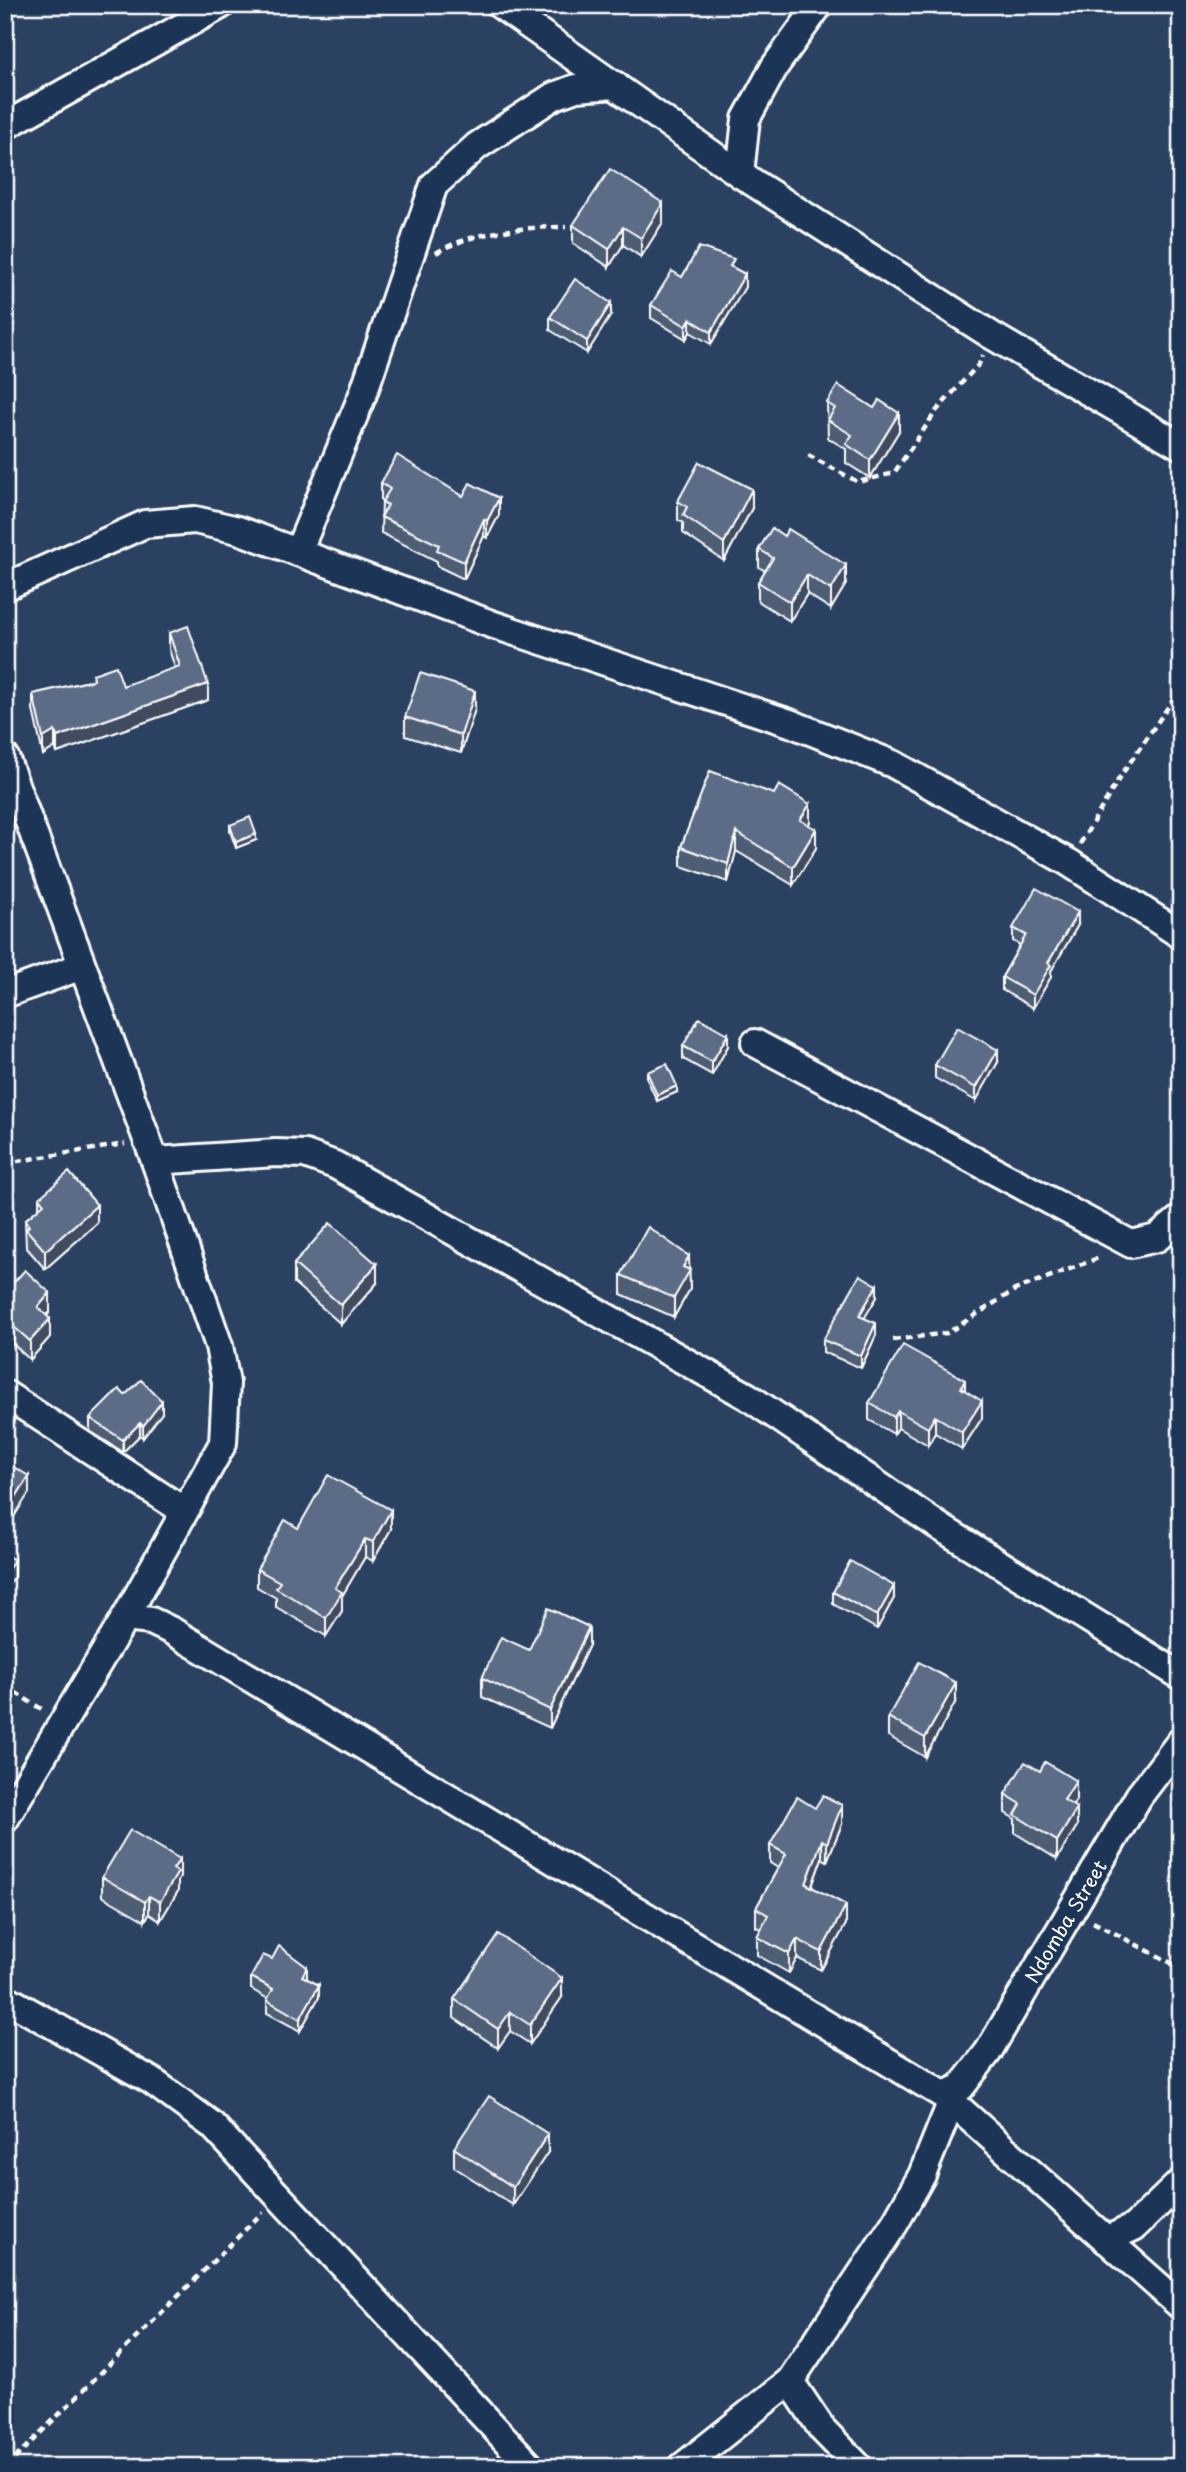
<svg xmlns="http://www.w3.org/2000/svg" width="1186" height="2472" font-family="'Playpen Sans',sans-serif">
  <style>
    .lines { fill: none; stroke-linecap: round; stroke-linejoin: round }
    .minor-casing { stroke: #fff; stroke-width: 32 }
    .path { stroke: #fff; stroke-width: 4.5; stroke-dasharray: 7 5; stroke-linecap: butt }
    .minor { stroke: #1d3557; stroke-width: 26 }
    .wall { fill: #4e5d73; stroke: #fff; stroke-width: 2 }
    .shaded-wall { fill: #404c5e; stroke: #fff; stroke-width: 2 }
    .building { fill: #5b6c86; stroke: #fff; stroke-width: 2 }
    .labels { text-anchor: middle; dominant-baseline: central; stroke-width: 5; stroke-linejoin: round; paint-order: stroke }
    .street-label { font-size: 19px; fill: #fff; stroke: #1d3557 }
  </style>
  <rect width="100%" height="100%" fill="#2a4161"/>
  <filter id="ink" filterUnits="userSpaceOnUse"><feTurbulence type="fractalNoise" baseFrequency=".0143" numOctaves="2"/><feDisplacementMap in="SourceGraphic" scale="14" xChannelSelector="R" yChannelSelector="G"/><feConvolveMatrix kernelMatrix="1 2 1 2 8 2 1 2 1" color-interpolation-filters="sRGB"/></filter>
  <g filter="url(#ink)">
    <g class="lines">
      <defs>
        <g id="minor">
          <polyline points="500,5 740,174 991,335 1181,446"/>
          <polyline points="5,126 221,5"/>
          <polyline points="740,174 746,119 775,66 819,5"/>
          <polyline points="298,552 363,394 434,185 477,146 554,96 576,88 615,85"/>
          <polyline points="5,587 145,524 195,520 238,530 491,624 790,723 893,764 1068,862 1181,935"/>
          <polyline points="5,757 155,1161 219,1346 226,1383 223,1443 125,1618 5,1819"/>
          <polyline points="5,994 82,966"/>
          <polyline points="755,1043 1131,1244 1157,1238 1181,1218"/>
          <polyline points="155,1161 276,1153 305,1154 335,1165 747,1396 940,1527 1181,1676"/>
          <polyline points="5,1394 184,1511"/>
          <polyline points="125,1618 151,1621 172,1631 945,2096 1181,2306"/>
          <polyline points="5,1998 152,2081 212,2125 531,2467"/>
          <polyline points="945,2096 961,2087 988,2052 1139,1796 1181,1741"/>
          <polyline points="1106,2240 1134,2227 1181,2182"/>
          <polyline points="682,2467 790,2381"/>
          <polyline points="859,2467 822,2429 790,2381 895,2223 922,2175 951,2103"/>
        </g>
      </defs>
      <use href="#minor" class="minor-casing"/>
      <g class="path">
        <path d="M436 253C472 231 525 227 566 227"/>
        <polyline points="808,455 858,482 894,473 937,410 979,364 983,355"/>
        <polyline points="1080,844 1120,777 1181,688"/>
        <polyline points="5,1163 125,1144"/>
        <polyline points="893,1340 947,1333 1015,1290 1101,1257"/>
        <polyline points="5,1686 43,1710"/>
        <polyline points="1093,1922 1181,1968"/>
        <polyline points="6,2467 263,2212"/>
      </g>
      <use href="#minor" class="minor"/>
    </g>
    <g class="wall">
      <polygon points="663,222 641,257 623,245 609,267 573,243 573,225"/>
      <polygon points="734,268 745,287 711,344 690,332 686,339 651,318 651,305 682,277"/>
      <polygon points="611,315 587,353 550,330 550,317"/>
      <polygon points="827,403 899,431 870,478 846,463 846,449 828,438"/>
      <polygon points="381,483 463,496 499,515 487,538 484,536 464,579 437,566 437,561 381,533 382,501 381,500"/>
      <polygon points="678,501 752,508 724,561 683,533 683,523 678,520"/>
      <polygon points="759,549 846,584 831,609 807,594 790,621 758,601 758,582 765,571 759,567"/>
      <polygon points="169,633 208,700 57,753 55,747 43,755 33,710 33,694 93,680 93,674 123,686 175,668 169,649"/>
      <polygon points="475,709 461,753 405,736 405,717"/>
      <polygon points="710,771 810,822 808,825 816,848 793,885 736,851 728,882 681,866 681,847"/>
      <polygon points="230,825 256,840 236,848 230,831"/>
      <polygon points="1078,925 1051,971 1051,977 1033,1008 1002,990 1002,977 1020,945 1013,941 1013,928"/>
      <polygon points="683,1046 728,1046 712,1075 683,1059"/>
      <polygon points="998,1062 976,1101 935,1078 935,1065"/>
      <polygon points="647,1072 677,1092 657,1101 647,1079"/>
      <polygon points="39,1198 97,1223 45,1269 26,1247 25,1220 39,1208"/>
      <polygon points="294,1264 377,1283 341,1324 294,1283"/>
      <polygon points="689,1270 690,1289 674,1317 621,1294 621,1275"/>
      <polygon points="5,1292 50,1312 47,1316 50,1337 30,1360 13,1344"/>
      <polygon points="877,1297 864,1318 876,1335 861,1368 823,1352 823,1340"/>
      <polygon points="965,1391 982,1418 962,1449 935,1433 928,1445 898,1428 894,1434 869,1420 869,1403"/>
      <polygon points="125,1395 162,1413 143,1438 140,1435 123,1452 90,1431 90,1418"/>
      <polygon points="298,1528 391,1529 373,1561 365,1557 342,1596 342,1611 326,1636 276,1607 276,1598 257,1587 257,1569"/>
      <polygon points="833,1592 894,1598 877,1629 833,1604"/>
      <polygon points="589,1645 550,1728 482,1697 482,1678 529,1650"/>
      <polygon points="956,1701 925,1757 888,1736 888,1717"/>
      <polygon points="1005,1794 1076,1800 1073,1805 1077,1826 1057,1859 1015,1833 1015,1819 1005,1813"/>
      <polygon points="842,1824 827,1861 822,1858 812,1887 846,1924 821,1970 797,1958 789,1973 757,1955 757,1937 761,1929 756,1927 756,1908 778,1868 770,1863 770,1845"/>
      <polygon points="102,1877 180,1877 178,1881 178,1891 160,1921 149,1914 145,1921 102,1896"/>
      <polygon points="251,1977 307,1979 319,1997 300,2031 267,2013 267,2000 268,1999 251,1989"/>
      <polygon points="562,1997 530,2044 510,2031 498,2048 454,2018 454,1999"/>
      <polygon points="454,2148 548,2152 513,2205 454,2167"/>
    </g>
    <g class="shaded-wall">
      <polygon points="663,203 663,222 641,257 641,238"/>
      <polygon points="623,227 623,245 609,267 609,249"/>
      <polygon points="745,274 745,287 711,344 711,332"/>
      <polygon points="611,303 611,315 587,353 587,341"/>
      <polygon points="690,319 690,332 686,339 686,326"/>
      <polygon points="899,413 899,431 870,478 870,460"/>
      <polygon points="752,489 752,508 724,561 724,543"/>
      <polygon points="499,498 499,515 487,538 487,521"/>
      <polygon points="484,519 484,536 464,579 464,562"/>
      <polygon points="846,565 846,584 831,609 831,590"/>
      <polygon points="807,575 807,594 790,621 790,602"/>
      <polygon points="208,684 208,700 57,753 57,737"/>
      <polygon points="475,691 475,709 461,753 461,735"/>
      <polygon points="55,731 55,747 43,755 43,738"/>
      <polygon points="810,804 810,822 800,838 800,820"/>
      <polygon points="816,829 816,848 793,885 793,867"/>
      <polygon points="736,832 736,851 728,882 728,864"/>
      <polygon points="256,834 256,840 236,848 236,842"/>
      <polygon points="1078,912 1078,925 1051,971 1051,977 1033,1008 1033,995 1048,963"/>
      <polygon points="728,1034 728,1046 712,1075 712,1062"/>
      <polygon points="998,1050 998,1062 976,1101 976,1088"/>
      <polygon points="677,1086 677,1092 657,1101 657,1095"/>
      <polygon points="11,1189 11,1201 5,1204 5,1192"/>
      <polygon points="97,1205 97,1223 45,1269 45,1251"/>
      <polygon points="689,1256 690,1289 674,1317 674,1298 683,1267"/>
      <polygon points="377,1264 377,1283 341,1324 341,1305"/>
      <polygon points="877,1285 877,1297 859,1327 859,1316"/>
      <polygon points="50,1293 50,1312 38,1326 38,1307"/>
      <polygon points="50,1319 50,1337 30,1360 30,1341"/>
      <polygon points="876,1323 876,1335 861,1368 861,1356"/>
      <polygon points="13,1326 13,1344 5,1353 5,1334"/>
      <polygon points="965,1380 965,1397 961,1388"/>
      <polygon points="162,1401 162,1413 143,1438 143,1426"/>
      <polygon points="982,1401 982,1418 962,1449 962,1432"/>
      <polygon points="898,1411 898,1428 894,1434 894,1417"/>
      <polygon points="935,1416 935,1433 928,1445 928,1428"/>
      <polygon points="140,1423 140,1435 123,1452 123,1440"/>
      <polygon points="29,1476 29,1493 5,1531 5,1514"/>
      <polygon points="391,1510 391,1529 373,1561 373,1542"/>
      <polygon points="365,1539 365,1557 342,1596 342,1611 326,1636 326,1618 335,1588"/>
      <polygon points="14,1560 14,1577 5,1592 5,1575"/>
      <polygon points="894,1586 894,1598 877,1629 877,1616"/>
      <polygon points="589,1627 589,1645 550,1728 550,1710"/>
      <polygon points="956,1683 956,1701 925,1757 925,1738"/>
      <polygon points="1076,1781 1076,1800 1064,1819 1064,1800"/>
      <polygon points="842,1805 842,1824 827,1861 827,1843"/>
      <polygon points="1077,1808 1077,1826 1057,1859 1057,1841"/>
      <polygon points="822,1840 822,1858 806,1902 806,1884"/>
      <polygon points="180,1859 180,1877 178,1881 178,1891 160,1921 160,1902 173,1869"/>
      <polygon points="149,1896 149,1914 145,1921 145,1902"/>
      <polygon points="846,1905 846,1924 821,1970 821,1952"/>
      <polygon points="797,1939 797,1958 789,1973 789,1954"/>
      <polygon points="307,1967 307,1979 302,1976"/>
      <polygon points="562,1978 562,1997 530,2044 530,2025"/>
      <polygon points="319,1985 319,1997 300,2031 300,2019"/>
      <polygon points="510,2012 510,2031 498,2048 498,2029"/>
      <polygon points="548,2134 548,2152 513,2205 513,2187"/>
    </g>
    <g class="building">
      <polygon points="610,169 663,203 641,238 623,227 609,249 573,225"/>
      <polygon points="699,247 734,259 730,266 745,274 711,332 690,319 686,326 651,305 672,271 682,277"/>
      <polygon points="575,279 611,303 587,341 550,317"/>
      <polygon points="838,385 874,408 879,400 899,413 870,460 846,444 852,435 828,420 835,408 827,403"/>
      <polygon points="397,455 463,496 470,483 499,498 487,521 484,519 464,562 437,550 439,545 381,517 388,505 382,502 390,489 381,483"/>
      <polygon points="699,462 752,489 724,543 683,515 687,507 678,501"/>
      <polygon points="772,528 784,536 788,529 846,565 831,590 807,575 790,602 758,582 773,558 759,549"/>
      <polygon points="188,626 208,684 57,737 55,731 43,738 33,694 94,680 93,674 116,666 123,686 180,666 169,633"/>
      <polygon points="420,673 475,691 461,735 405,717"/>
      <polygon points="710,771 774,794 779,785 810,804 800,820 816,829 793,867 736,832 728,864 681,847"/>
      <polygon points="250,817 256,834 236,842 230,825"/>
      <polygon points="1036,888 1078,912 1048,963 1051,965 1033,995 1002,977 1026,935 1013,928"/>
      <polygon points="699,1018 728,1034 712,1062 683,1046"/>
      <polygon points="957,1027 998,1050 976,1088 935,1065"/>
      <polygon points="667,1064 677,1086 657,1095 647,1072"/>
      <polygon points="69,1172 97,1205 45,1251 26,1229 29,1226 25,1220 44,1204 39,1198"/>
      <polygon points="5,1178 11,1189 5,1192"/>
      <polygon points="330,1223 377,1264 341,1305 294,1264"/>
      <polygon points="648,1227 689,1256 683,1267 690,1270 674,1298 621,1275"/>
      <polygon points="25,1270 50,1293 38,1307 50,1319 30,1341 13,1326 5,1334 5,1292"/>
      <polygon points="860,1275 877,1285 859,1316 876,1323 861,1356 823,1340"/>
      <polygon points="903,1345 965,1380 961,1388 982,1401 962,1432 935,1416 928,1428 898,1411 894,1417 869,1403"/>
      <polygon points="141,1380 162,1401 143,1426 140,1423 123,1440 90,1418 119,1389 125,1395"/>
      <polygon points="5,1462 29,1476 5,1514"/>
      <polygon points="328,1475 391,1510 373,1542 365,1539 335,1588 342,1592 326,1618 276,1588 280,1582 257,1569 285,1520 298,1528"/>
      <polygon points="5,1554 14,1560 5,1575"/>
      <polygon points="850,1561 894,1586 877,1616 833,1592"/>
      <polygon points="548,1608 589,1627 550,1710 482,1678 501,1637 529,1650"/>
      <polygon points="919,1662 956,1683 925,1738 888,1717"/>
      <polygon points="1025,1762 1040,1771 1045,1762 1076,1781 1064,1800 1077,1808 1057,1841 1015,1815 1021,1804 1005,1794"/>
      <polygon points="823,1795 842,1805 827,1843 822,1840 806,1884 846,1905 821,1952 797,1939 789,1954 757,1937 768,1915 756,1908 786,1854 770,1845 797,1797 815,1808"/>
      <polygon points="130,1830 180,1859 173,1869 178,1872 160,1902 149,1896 145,1902 102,1877"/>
      <polygon points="498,1934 562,1978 530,2025 510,2012 498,2029 454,1999"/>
      <polygon points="279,1946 307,1967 302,1976 319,1985 300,2019 267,2000 273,1989 251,1977 263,1955 272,1959"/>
      <polygon points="489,2096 548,2134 513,2187 454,2148"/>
    </g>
  </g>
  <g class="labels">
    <g class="street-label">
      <text transform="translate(1065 1921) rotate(-59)">Ndomba Street</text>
    </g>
  </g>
  <rect width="1186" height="2472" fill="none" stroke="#1d3557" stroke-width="28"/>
  <rect x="14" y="14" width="1158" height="2444" fill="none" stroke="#fff" stroke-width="2.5" filter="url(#ink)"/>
</svg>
